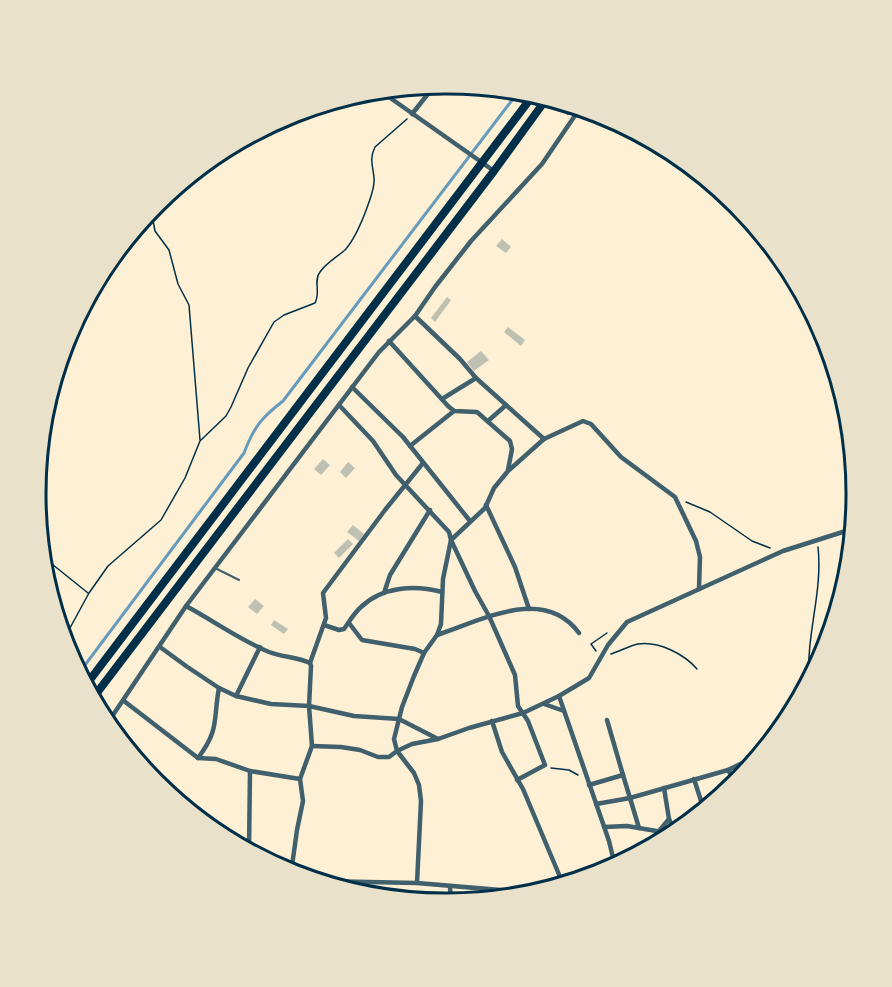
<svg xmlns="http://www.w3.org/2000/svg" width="892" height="987" font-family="'Alegreya Sans',sans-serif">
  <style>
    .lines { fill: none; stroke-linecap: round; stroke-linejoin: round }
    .stream { stroke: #669bbc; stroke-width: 3 }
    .building { fill: #bec0b2 }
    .path { stroke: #003049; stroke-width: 1.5 }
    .service { stroke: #3f606c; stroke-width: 2 }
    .minor { stroke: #3f606c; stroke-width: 4.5 }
    .primary { stroke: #003049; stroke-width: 8 }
    .rim { fill: none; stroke: #003049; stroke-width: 3 }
  </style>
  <rect width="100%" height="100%" fill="#fdf0d5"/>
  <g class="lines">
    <path class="stream" d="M79 673 244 453C254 427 261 418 283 401L519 91"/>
  </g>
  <g class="building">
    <polygon points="502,239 511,247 506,253 496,246"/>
    <polygon points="447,297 451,300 435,322 431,318"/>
    <polygon points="508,327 525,340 521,346 504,332"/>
    <polygon points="481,351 489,360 474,371 467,362"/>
    <polygon points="323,459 330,465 321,475 314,469"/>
    <polygon points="348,462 355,468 346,478 340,472"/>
    <polygon points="353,525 364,534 359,541 347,532"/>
    <polygon points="348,539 353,544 339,558 334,553"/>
    <polygon points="255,599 264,606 257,614 248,607"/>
    <polygon points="274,620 288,629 284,634 271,625"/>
  </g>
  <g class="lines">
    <g class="path">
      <polyline points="554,105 568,114"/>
      <polyline points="151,210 155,231 169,250 178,284 189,305 200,440"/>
      <polyline points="686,502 710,512 752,541 770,548"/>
      <polyline points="42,556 88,593"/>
      <path d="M64 639 89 593 108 566 161 520 185 478 200 441 226 416 231 407 248 368 274 322 284 315 315 303C321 292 313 281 320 272 326 263 337 257 345 250 355 239 363 219 368 205 371 196 375 187 374 178 373 166 369 159 375 147L407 119"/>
      <polyline points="596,651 591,644 607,633"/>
      <path d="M611 654C620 651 629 646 638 644 659 641 684 654 697 669"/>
      <path d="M809 680C806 634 823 592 818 547"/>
      <polyline points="551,768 569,770 578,775"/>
    </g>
    <polyline class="service" points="215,568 239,580"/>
    <g class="minor">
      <polyline points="379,90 494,171"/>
      <polyline points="412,114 435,85"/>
      <polyline points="415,316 460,359 476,378 544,439"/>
      <polyline points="389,341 448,406 454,411 477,412 510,441 512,449 508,470"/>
      <polyline points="352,387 403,437 470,521"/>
      <polyline points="442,399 476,378"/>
      <polyline points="339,405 373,441 396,475 449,532 451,540 475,591 489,616 515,675 518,706 528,721 545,765 517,780"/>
      <polyline points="488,421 505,406"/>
      <polyline points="410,446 454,411"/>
      <polyline points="486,505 515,567 529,609"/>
      <polyline points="384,593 390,575 430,510"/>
      <path d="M186 606C214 621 240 640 269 652 282 657 297 657 310 663L311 666 309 706 312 746 300 779 303 801 297 830 291 873"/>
      <polyline points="349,623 362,640 415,649 424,653"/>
      <path d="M324 625 339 630 344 629C349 622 354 613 361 607 383 586 415 585 442 592"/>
      <path d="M437 635C481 621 543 585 579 633"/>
      <polyline points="160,647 186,666 219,688 236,696 271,704 309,706 354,716 399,719 438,739"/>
      <polyline points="310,663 326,618 323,593 385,510 423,463"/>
      <polyline points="236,696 260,647"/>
      <polyline points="559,696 609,841 615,866"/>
      <polyline points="124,701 198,758 216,759 250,771 300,779"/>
      <polyline points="544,704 564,711"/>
      <polyline points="607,720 623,775"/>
      <polyline points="492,721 502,752 523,789 563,884"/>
      <polyline points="107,724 186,606 379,352 415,316 435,287 471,241 542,164 574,117 583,109"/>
      <polyline points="312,746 341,747 360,750 378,757 389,757 397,751 412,744 438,739 469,728 523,713 559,696 589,678 608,645 627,622 783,551 852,529"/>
      <path d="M198 758C220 729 213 719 219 688"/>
      <polyline points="728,770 736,783"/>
      <polyline points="694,779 704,810"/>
      <polyline points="589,785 623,775 630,798 728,770 759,755"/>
      <polyline points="664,788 669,819 675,833"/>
      <polyline points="596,804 630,798 639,828"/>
      <polyline points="604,827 627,826 674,834"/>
      <polyline points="659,831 669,819"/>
      <polyline points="249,851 250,771"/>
      <polyline points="319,881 417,883 535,893"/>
      <polyline points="417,883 421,801 419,785 414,773 397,751 394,739 402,707 414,676 424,653 437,635 441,624 443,579 451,540 485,508 494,488 508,471 544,439 583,421 591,424 621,457 675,497 696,541 700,557 699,589"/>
      <polyline points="450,886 451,903"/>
    </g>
    <g class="primary">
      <polyline points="86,685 534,94"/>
      <polyline points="93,698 494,171 547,98"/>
    </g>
  </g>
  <path d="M0 0H892V987H0ZM445 94H447A399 399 0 0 1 846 493V494A399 399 0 0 1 447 893H445A399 399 0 0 1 46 494V493A399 399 0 0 1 445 94Z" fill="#e9e1ca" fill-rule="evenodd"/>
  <path class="rim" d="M445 94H447A399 399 0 0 1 846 493V494A399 399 0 0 1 447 893H445A399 399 0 0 1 46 494V493A399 399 0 0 1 445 94Z"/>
</svg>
